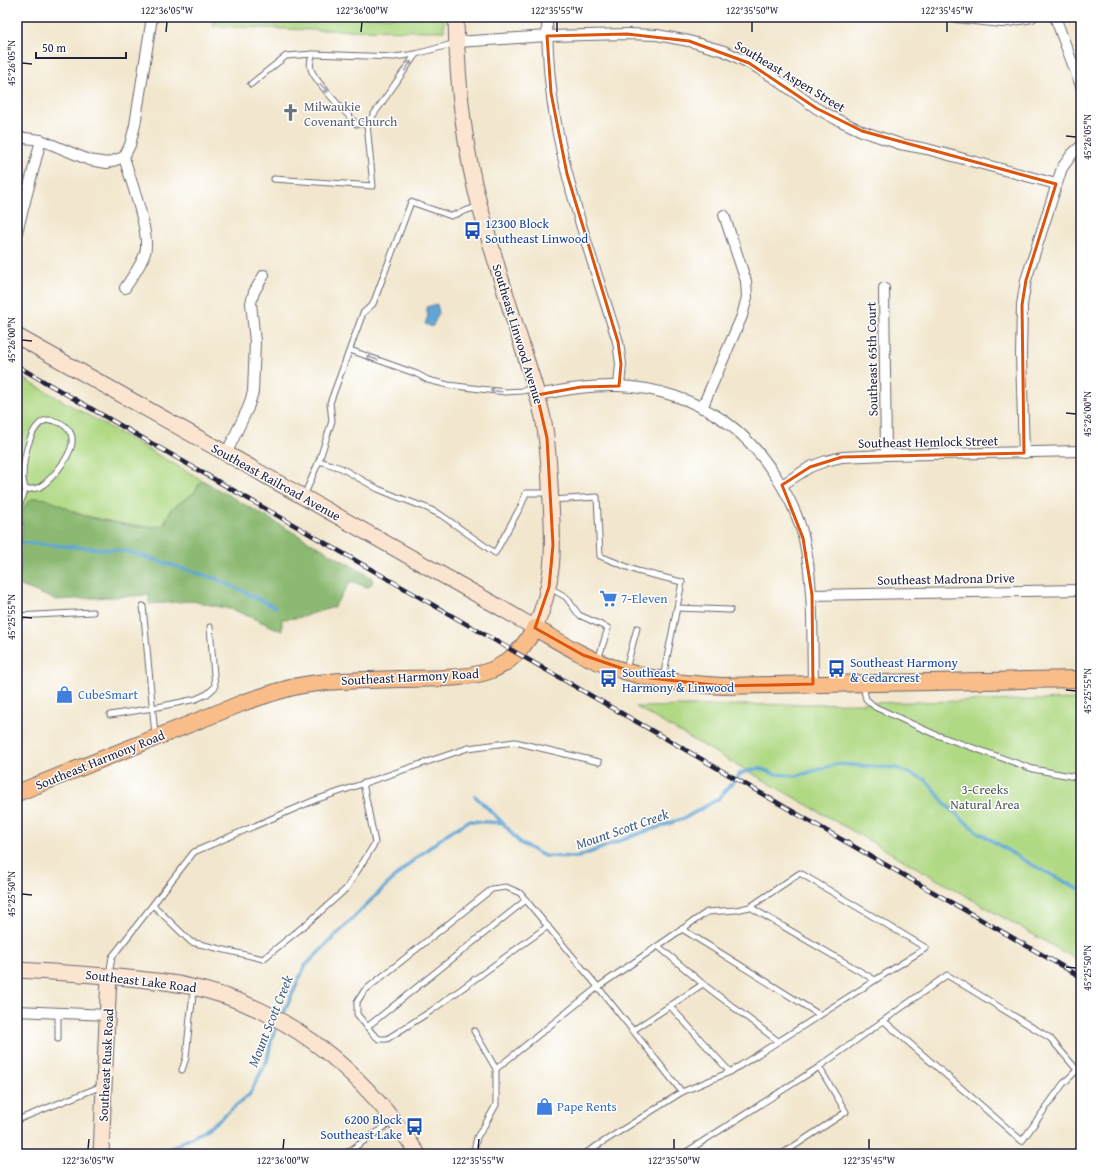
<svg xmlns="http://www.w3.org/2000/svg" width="1098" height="1171" font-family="'Gentium Book Plus',serif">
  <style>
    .green { fill: #b0d984; stroke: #697e60 }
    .forest { fill: #8cb972; stroke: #576e56 }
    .water { fill: #5ea6d5; stroke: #406488 }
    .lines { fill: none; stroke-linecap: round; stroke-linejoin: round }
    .stream { stroke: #5ea6d5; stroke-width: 3.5 }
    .lane-casing { stroke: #6b676e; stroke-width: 7 }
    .street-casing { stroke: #6b676e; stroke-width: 12 }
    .secondary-casing { stroke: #6b676e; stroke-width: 17 }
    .primary-casing { stroke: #6b676e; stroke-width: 18 }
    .lane { stroke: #fff; stroke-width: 5 }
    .street { stroke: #fff; stroke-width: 10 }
    .secondary { stroke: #fce5d0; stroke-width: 15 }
    .primary { stroke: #f8bd89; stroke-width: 16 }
    .rail-casing { stroke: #22223b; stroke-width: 4.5 }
    .rail { stroke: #fff; stroke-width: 3; stroke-dasharray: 9; stroke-linecap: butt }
    .oneway { stroke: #9c9ca7 }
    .marked { fill: none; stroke: #de560e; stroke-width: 3; stroke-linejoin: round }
    .ticks { fill: none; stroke: #22223b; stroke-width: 1.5 }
    .labels { text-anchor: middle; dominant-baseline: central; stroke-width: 3; stroke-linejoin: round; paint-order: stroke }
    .street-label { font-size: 13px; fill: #22223b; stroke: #fff }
    .worship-label { font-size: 13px; fill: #5b616d; stroke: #fff; text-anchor: start }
    .transit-label { font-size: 13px; fill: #164399; stroke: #fff; text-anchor: start }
    .shop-label { font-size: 13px; fill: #366cbe; stroke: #fff; text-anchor: start }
    .park-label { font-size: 13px; fill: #4d5951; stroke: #fff }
    .water-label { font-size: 14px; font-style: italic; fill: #3d5d80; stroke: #fff }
    .neatline { fill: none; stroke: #22223b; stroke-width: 1.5 }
    .ticks-label { font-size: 10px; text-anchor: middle; fill: #22223b }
  </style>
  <rect width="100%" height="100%" fill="#fff"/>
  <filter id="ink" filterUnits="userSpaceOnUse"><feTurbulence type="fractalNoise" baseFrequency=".025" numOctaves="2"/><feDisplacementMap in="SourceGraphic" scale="8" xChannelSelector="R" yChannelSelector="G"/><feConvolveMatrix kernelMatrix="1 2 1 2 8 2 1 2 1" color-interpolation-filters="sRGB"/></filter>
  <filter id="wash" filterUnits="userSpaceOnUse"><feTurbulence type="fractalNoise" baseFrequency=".012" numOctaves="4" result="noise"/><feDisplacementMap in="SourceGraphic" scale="16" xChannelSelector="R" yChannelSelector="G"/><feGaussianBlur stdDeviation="0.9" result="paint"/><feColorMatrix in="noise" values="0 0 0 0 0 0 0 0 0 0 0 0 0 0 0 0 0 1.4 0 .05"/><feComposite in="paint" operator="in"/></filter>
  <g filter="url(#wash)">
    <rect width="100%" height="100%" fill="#f2e7ce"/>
    <g class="green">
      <polygon points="213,17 444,17 444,31 310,30 213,26"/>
      <polygon points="17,375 202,480 194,493 171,509 164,525 159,527 127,525 82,515 50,502 23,509 22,524 17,524"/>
      <polygon points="1081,699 1081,962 636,707"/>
    </g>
    <path class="forest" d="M202 480 371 577 373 581 370 586 366 587 351 581 334 607 297 618 282 619V631L234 610 192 601 149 604V595L56 600 19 585 23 509C27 503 31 497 39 498 48 498 70 510 79 514 95 520 149 531 164 525L171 509 194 493Z"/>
    <polygon class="water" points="437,304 439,313 432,327 425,324 428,315 426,307"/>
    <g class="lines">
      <g class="stream">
        <polyline points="17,542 126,551 217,579 275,607"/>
        <polyline points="475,796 503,823 520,843 544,856 578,857 635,835 685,818 718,799 741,773 759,768 775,774 797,776 837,764 896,768 926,780 947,806 975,830 1023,860 1081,890"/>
        <polyline points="282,1017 305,966 365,906 410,863 448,833 469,821 503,823"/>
        <polyline points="161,1154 215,1123 249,1095 267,1061 272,1037 278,1024"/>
      </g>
    </g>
  </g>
  <g filter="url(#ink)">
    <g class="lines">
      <defs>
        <g id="lane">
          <path d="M313 54C311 59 309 63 311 69 314 81 347 113 356 124H367L416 54"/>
          <polyline points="251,84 286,56 313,54 394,57 416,54 456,43"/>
          <polyline points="274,179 373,186 367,124"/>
          <polyline points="350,350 417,374 428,380 448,385 505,392 522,391 534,388"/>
          <polyline points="319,461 341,468 378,489 395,496 427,508 441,515 495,553 521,506 526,493 549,493"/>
          <polyline points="304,496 319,461 332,421 330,403 363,313 373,304 411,202 451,216 479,206"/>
          <polyline points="552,500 597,497 600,556 637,571 682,582 663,678"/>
          <path d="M17 510C19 504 24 496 25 490 25 486 23 482 23 478 23 461 30 413 55 421 62 423 68 427 71 434 78 450 52 479 40 487 35 489 30 489 25 490"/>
          <polyline points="550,588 566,597 579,615 608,628 598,660"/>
          <polyline points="143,606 155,735"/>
          <polyline points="677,608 730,610"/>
          <polyline points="17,616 93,612"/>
          <polyline points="626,669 637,628"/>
          <polyline points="863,686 866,699 875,707 934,734 1033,769 1081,778"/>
          <polyline points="110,715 153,708 196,699 207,694 215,687 210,627"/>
          <polyline points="153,905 191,942 263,959 310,921 346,889 375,843 363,783"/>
          <polyline points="750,907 875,980"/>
          <polyline points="548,926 431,1011 387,1039 379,1039 373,1034 357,1014 357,1002 364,991 492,889 506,887 520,893 598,987 682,1092"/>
          <polyline points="682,929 820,1015"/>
          <polyline points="658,946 703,984 778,1041"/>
          <polyline points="109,975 112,957 194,852 315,800 468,748 515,742 599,762"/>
          <polyline points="670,1006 730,1072"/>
          <polyline points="884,1021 1022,1141 1063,1084 1077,1070"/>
          <polyline points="367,1027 526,900"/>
          <polyline points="474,1031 496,1069 496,1105 483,1128 477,1137 474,1150 475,1154"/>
          <polyline points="632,1031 703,984"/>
          <polyline points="58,1039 58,1013"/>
          <polyline points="496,1069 598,987 707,912 736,910 750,907 800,873 926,948 730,1072 682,1092 584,1154"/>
          <polyline points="182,1070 186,1058 190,1017 194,990"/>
          <polyline points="17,1120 102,1086"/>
          <polyline points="345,1154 393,1121"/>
          <polyline points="683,1154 819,1067 947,975 1050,1038 1077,1070 1081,1070"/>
          <polyline points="782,1154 846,1112 819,1067"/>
        </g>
        <g id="street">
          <path d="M547 17C547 54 550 92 557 129 571 201 596 271 618 342L621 364 619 386"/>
          <polyline points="956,17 1002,22 1032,17"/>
          <polyline points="1055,17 1081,86"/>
          <polyline points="457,42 547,36 627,34 657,35 689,41 724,51 749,63 773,77 816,108 836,119 862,131 900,144 927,149 1056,184"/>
          <polyline points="17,137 41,140 89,160 107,163 124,157 130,145 135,125 152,17"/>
          <path d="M124 157C130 179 151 234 145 253 141 266 132 277 125 288"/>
          <polyline points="17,232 41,140"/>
          <polyline points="884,288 886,455"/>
          <path d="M537 395C564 390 591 385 618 386 656 387 695 400 726 422 761 447 794 497 804 539 814 586 812 636 813 684"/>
          <polyline points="702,408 742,316 747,297 746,281 724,215"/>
          <polyline points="1024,453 1021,355 1022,305 1026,280 1062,168 1072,154 1081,146"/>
          <polyline points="226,454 248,408 253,392 255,342 251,303 254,292 264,275"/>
          <polyline points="782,485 810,467 826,461 842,457 886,455 1081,451"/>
          <polyline points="812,595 1081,590"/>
          <polyline points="17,1011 108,1015"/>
        </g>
        <g id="secondary">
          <path d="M17 336 501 608 535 628C554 584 554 550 551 502 549 474 549 445 543 418 537 390 527 363 519 336 505 293 492 250 480 207 463 145 457 81 456 17"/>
          <path d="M17 970C57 972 98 975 138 979 153 981 168 982 183 985 286 1005 361 1069 418 1154"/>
          <polyline points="101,1154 109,976"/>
        </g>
        <path id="primary" d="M17 793 245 702C263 696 280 690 298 686 331 680 365 680 398 679 426 678 467 680 492 670 513 661 524 646 535 628 560 642 585 658 612 667 648 680 685 684 723 686L1081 679"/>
      </defs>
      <use href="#lane" class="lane-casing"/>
      <use href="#street" class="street-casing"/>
      <use href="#secondary" class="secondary-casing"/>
      <use href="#primary" class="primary-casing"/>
      <use href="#lane" class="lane"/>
      <use href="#street" class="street"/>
      <use href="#secondary" class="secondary"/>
      <use href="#primary" class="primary"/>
      <defs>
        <polyline id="rail" points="17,366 1081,977"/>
      </defs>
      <use href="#rail" class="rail-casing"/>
      <use href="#rail" class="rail"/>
    </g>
    <defs><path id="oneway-shaft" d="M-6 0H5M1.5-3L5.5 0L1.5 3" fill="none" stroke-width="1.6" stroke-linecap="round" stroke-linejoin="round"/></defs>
    <g class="oneway">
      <use href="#oneway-shaft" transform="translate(408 66) rotate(-56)"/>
      <use href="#oneway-shaft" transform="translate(324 88) rotate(48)"/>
      <use href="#oneway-shaft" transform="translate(372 358) rotate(-160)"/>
      <use href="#oneway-shaft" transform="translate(496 391) rotate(-173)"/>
    </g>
  </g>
  <path class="marked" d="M627 34 689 41 749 63 816 108 862 131 1056 184 1026 280 1022 305 1024 453 842 457 810 467 782 485 803 538 812 595 813 684 723 686 650 678 583 655 535 628 549 587 553 545 547 438 537 395 581 387 619 386 621 364 618 342 567 174 551 93 547 36Z"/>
  <path class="ticks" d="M166 32 167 22M361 32 362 22M557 32V22M752 32V22M947 32V22M22 63 32 64M1066 136 1076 137M22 340 32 341M1066 413 1076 414M22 617 32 618M1066 690 1076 691M22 894 32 895M1066 967 1076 968M88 1149 89 1139M283 1149 284 1139M478 1149 479 1139M674 1149V1139M869 1149V1139"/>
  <defs>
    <symbol id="church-bare" viewBox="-9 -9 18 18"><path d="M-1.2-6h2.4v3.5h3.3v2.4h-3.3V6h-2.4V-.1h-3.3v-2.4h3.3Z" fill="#6b7280" stroke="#fff" stroke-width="2.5" paint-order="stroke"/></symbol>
    <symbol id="bus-bare" viewBox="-9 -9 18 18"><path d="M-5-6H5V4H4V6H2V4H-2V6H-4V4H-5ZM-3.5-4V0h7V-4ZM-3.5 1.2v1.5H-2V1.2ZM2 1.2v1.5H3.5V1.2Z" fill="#1a4fb4" stroke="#fff" stroke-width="2.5" paint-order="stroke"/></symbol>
    <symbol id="supermarket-bare" viewBox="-9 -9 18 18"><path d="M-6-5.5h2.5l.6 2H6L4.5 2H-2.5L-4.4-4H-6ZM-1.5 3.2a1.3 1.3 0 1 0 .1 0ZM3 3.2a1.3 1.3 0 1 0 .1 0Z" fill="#3f7fe0" stroke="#fff" stroke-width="2.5" paint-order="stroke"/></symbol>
    <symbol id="shop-bare" viewBox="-9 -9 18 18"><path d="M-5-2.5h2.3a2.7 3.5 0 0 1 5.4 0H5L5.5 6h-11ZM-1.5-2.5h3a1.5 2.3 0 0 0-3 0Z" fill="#3f7fe0" stroke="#fff" stroke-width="2.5" paint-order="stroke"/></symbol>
  </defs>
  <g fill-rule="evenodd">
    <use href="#church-bare" x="278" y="100" width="25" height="25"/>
    <use href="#bus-bare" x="460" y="218" width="25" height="25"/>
    <use href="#supermarket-bare" x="596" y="586" width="25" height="25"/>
    <use href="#bus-bare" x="824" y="656" width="25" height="25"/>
    <use href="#bus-bare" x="596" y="666" width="25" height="25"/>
    <use href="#shop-bare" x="52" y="682" width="25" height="25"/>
    <use href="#shop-bare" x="532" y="1094" width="25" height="25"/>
    <use href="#bus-bare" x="402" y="1114" width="25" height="25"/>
  </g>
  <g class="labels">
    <g class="street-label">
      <text transform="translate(790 76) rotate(31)">Southeast Aspen Street</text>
      <text transform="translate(518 334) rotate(73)">Southeast Linwood Avenue</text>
      <text transform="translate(872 359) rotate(-91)">Southeast 65th Court</text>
      <text transform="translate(928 442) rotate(-1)">Southeast Hemlock Street</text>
      <text transform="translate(276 482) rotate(29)">Southeast Railroad Avenue</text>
      <text transform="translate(946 579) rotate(-1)">Southeast Madrona Drive</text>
      <text transform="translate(410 677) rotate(-3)">Southeast Harmony Road</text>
      <text transform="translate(100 760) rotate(-22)">Southeast Harmony Road</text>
      <text transform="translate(141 981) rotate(7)">Southeast Lake Road</text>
      <text transform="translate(106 1065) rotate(-87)">Southeast Rusk Road</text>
    </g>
    <g class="worship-label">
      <text x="304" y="106">Milwaukie<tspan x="304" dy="15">Covenant Church</tspan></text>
    </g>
    <g class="transit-label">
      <text x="485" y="223">12300 Block<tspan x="485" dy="15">Southeast Linwood</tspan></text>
      <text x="850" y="662">Southeast Harmony<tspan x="850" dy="15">&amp; Cedarcrest</tspan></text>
      <text x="622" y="672">Southeast<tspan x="622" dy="15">Harmony &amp; Linwood</tspan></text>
      <text x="402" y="1119" text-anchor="end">6200 Block<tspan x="402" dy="15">Southeast Lake</tspan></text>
    </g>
    <g class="shop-label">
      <text x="621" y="598">7-Eleven</text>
      <text x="78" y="694">CubeSmart</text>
      <text x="557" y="1106">Pape Rents</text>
    </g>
    <g class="park-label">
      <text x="985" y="789">3-Creeks<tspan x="985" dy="15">Natural Area</tspan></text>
    </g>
    <g class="water-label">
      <text transform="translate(622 829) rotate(-19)">Mount Scott Creek</text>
      <text transform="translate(270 1021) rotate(-68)">Mount Scott Creek</text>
    </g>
  </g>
  <rect width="1098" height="1171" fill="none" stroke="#fff" stroke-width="44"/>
  <path d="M36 52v6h90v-6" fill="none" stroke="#22223b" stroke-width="2"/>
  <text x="42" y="52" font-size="12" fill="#22223b" stroke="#ffffff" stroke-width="3" paint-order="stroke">50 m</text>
  <rect x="22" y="22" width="1054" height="1127" class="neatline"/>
  <g class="ticks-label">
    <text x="167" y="14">122°36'05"W</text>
    <text x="362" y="14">122°36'00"W</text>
    <text x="557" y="14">122°35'55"W</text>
    <text x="752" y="14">122°35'50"W</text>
    <text x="947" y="14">122°35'45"W</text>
    <text transform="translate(11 63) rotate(-90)" y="4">45°26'05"N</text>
    <text transform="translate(1087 137) rotate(-90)" y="4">45°26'05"N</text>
    <text transform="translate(11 340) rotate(-90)" y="4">45°26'00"N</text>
    <text transform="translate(1087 414) rotate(-90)" y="4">45°26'00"N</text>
    <text transform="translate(11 617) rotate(-90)" y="4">45°25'55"N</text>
    <text transform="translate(1087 691) rotate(-90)" y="4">45°25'55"N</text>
    <text transform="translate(11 894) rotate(-90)" y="4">45°25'50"N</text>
    <text transform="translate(1087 968) rotate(-90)" y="4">45°25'50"N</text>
    <text x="88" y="1164">122°36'05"W</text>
    <text x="283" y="1164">122°36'00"W</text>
    <text x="478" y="1164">122°35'55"W</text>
    <text x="674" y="1164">122°35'50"W</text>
    <text x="869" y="1164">122°35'45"W</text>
  </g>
</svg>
